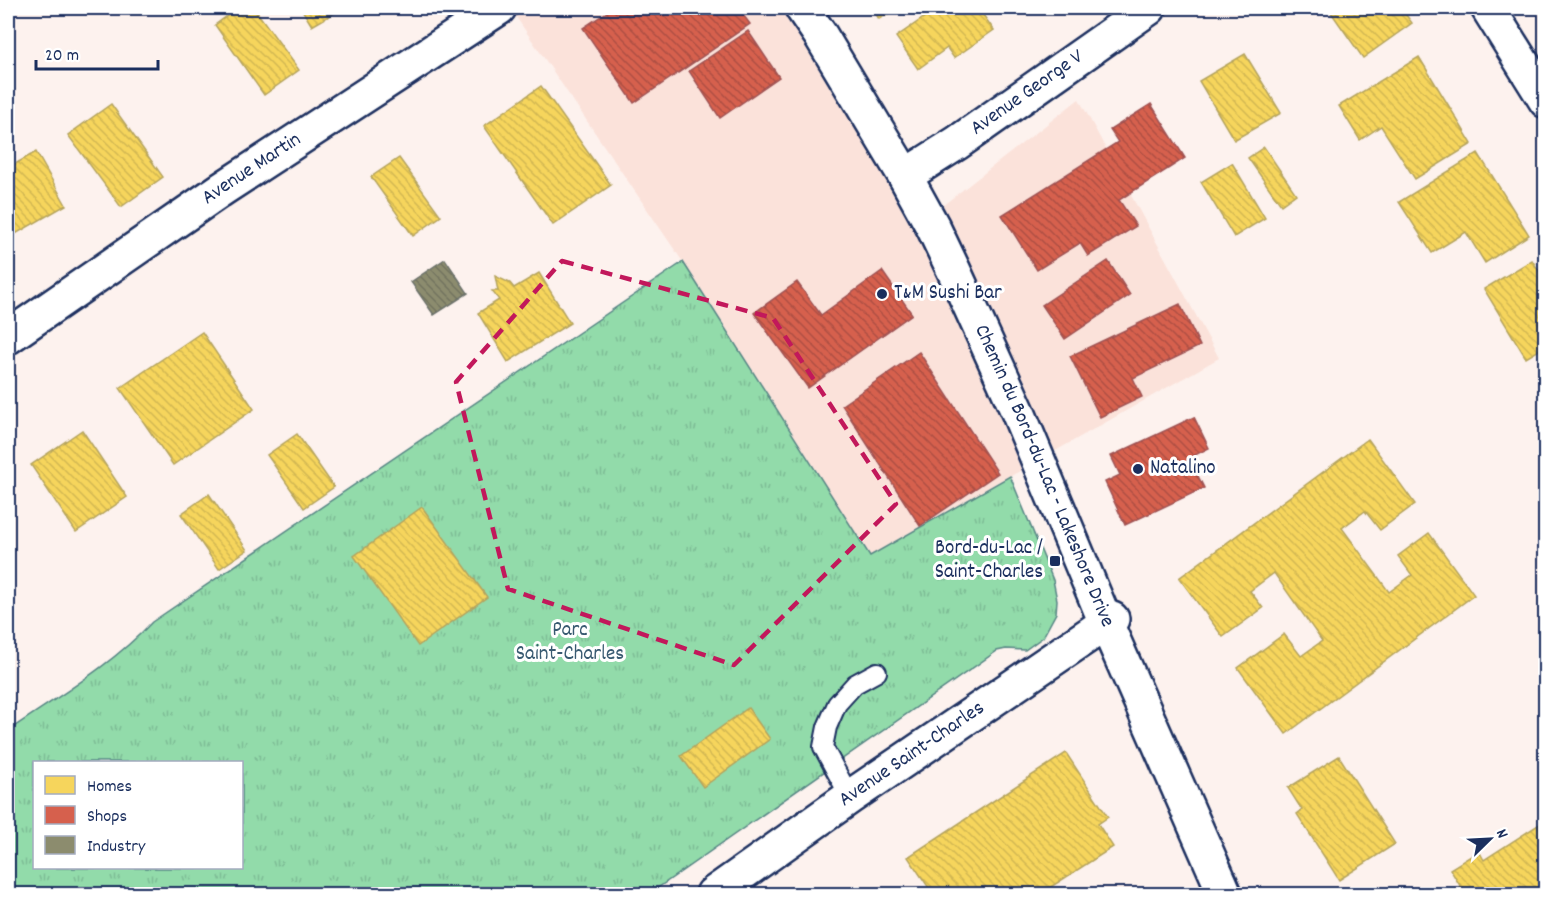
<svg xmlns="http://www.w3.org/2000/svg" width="1553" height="902" font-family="Dekko,sans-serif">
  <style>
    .built { fill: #fbe2da }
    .park { fill: url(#park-tufts); stroke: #568584; stroke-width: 1.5; fill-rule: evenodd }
    .homes { fill: url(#homes-back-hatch); stroke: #b4a35d; stroke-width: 1.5 }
    .shops { fill: url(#shops-back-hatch); stroke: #9e5152; stroke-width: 1.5 }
    .industry { fill: url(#industry-back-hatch); stroke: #6a7069; stroke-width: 1.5 }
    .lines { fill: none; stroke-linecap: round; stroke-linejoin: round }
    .lane-casing { stroke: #1b2f5e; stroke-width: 22 }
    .street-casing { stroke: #1b2f5e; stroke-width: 38 }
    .secondary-casing { stroke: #1b2f5e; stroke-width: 38 }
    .lane { stroke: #fff; stroke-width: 18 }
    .street { stroke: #fff; stroke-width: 33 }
    .secondary { stroke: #fff; stroke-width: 33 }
    .marked { fill: none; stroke: #c2185b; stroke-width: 4.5; stroke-dasharray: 12 8; stroke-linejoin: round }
    .poi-dot { fill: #1b2f5e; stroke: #fff; stroke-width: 2 }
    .labels { text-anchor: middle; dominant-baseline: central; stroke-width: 6; stroke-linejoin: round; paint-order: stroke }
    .street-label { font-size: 21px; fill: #1b2f5e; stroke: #fff }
    .poi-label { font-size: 21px; fill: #1b2f5e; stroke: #fff; text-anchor: start }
    .park-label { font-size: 21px; fill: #395a71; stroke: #fff }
  </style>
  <defs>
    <pattern id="park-tufts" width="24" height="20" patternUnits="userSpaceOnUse" patternTransform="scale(1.5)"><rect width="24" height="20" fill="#92dbaa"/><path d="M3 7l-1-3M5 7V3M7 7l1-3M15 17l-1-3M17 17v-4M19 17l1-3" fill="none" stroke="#7dbc95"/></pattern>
    <pattern id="homes-back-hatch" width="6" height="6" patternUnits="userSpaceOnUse" patternTransform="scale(1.5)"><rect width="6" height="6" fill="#f6d55c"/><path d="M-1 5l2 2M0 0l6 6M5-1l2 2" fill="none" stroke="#d2b752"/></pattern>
    <pattern id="shops-back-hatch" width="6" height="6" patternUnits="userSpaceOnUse" patternTransform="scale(1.5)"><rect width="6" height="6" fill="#d6604d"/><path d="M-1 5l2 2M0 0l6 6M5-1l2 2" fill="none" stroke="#ad5043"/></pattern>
    <pattern id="industry-back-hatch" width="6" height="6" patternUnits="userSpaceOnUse" patternTransform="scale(1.5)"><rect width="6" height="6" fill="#8c8c6e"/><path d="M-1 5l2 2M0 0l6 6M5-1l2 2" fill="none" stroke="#72735e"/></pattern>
  </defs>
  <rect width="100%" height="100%" fill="#fdf2ee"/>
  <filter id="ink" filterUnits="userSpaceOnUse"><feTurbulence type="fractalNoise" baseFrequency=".0167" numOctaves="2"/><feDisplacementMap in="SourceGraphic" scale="12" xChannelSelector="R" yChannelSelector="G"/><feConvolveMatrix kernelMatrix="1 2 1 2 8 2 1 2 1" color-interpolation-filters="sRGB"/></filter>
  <g filter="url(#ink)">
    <polygon class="built" points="510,8 813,8 942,206 1079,99 1219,358 870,556 683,262"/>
    <path class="park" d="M683 262 870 556 1010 476 1053 580 1057 600 1056 613 1043 637 1025 650 1006 649 997 651 649 894H8V731C57 697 111 666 152 622ZM34 762H242V868H34Z"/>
    <g class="homes">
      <polygon points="238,8 254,8 299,70 264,95 215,25"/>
      <polygon points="301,8 343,8 312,26"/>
      <polygon points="872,8 898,8 879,19"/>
      <polygon points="938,8 978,8 994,30 954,58 947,48 918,69 896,37"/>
      <polygon points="1328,8 1401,8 1412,23 1363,58"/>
      <polygon points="1245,54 1281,113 1234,140 1199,81"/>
      <polygon points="1419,57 1472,144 1415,179 1381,126 1360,140 1339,106"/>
      <polygon points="541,86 611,185 553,225 484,126"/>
      <polygon points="111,104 163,177 121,207 68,135"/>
      <polygon points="1264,147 1296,194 1281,205 1248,158"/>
      <polygon points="36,152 66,205 12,236 8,228 8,168"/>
      <polygon points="1478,153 1529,235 1485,263 1466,232 1432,253 1399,202"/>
      <polygon points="399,158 441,216 413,236 371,177"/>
      <polygon points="1232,163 1265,218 1234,237 1201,182"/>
      <polygon points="1532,260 1546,282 1546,346 1526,358 1484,289"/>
      <polygon points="539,273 570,323 508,362 478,313 499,300 492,291 498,291 495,276 510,283 514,288"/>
      <polygon points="202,332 254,409 173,465 120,388"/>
      <polygon points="82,430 127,497 76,532 31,465"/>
      <polygon points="297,434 334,487 304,508 267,455"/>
      <polygon points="1368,439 1415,504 1380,530 1365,511 1342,528 1389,592 1412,575 1398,556 1429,533 1474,595 1286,734 1238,668 1284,634 1301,656 1322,641 1274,573 1250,591 1263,608 1223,637 1179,578"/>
      <polygon points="209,494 247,550 219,569 181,514"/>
      <polygon points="422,507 487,597 418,646 354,556"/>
      <polygon points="748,708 770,739 703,787 681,756"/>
      <polygon points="1066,753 1108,817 1098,824 1113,847 1040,894 933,894 908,857"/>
      <polygon points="1339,756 1395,844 1339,880 1297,814 1302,810 1288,788"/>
      <polygon points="1546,820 1546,892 1542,894 1465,894 1450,869 1479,851 1484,860"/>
    </g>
    <g class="shops">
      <polygon points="613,8 738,8 750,24 634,103 583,28"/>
      <polygon points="748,31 779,77 720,118 689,71"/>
      <polygon points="1151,104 1185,158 1119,200 1136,226 1088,256 1080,243 1037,270 1002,215 1118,142 1110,130"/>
      <polygon points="1108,261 1130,295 1065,339 1042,305"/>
      <polygon points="882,271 912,314 808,388 754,313 797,282 821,315"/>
      <polygon points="1180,304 1200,346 1133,378 1142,397 1100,417 1070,356"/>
      <polygon points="919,352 998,473 920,526 842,405"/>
      <polygon points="1194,417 1209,448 1189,458 1204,488 1125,525 1105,482 1120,475 1111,456"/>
    </g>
    <polygon class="industry" points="445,259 468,293 434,315 411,282"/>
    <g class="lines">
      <defs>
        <polyline id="lane" points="850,797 823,747 827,727 837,704 855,684 877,672"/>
        <g id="street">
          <polyline points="1488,8 1546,101"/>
          <path id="s1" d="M905 176 957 143 1149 8"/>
          <path id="s2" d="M8 337 222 189 499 8"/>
          <path id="s3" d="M713 894 850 797 1112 619"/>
        </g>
        <g id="secondary">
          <path id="s4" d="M802 8 821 36 905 176 933 227 954 271 1018 412 1106 623 1225 894"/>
        </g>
      </defs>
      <use href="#lane" class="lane-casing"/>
      <use href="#street" class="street-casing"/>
      <use href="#secondary" class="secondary-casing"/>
      <use href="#lane" class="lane"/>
      <use href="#street" class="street"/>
      <use href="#secondary" class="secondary"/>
    </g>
  </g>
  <path class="marked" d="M562 261 773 318 896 504 734 665 508 589 456 382Z"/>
  <g class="poi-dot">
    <circle cx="882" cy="294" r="6"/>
    <circle cx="1138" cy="469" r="6"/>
    <rect x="1049" y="555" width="12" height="12" rx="3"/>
  </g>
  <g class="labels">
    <g class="street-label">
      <text stroke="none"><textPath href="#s1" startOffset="148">Avenue George V</textPath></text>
      <text stroke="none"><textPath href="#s2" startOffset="296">Avenue Martin</textPath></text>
      <text stroke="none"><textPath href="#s4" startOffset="528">Chemin du Bord-du-Lac - Lakeshore Drive</textPath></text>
      <text stroke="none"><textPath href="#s3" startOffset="243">Avenue Saint-Charles</textPath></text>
    </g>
    <g class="poi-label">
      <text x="894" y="294">T&amp;M Sushi Bar</text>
      <text x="1150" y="469">Natalino</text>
      <text x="1043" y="549" text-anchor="end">Bord-du-Lac /<tspan x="1043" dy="24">Saint-Charles</tspan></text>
    </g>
    <g class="park-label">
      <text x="570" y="631">Parc<tspan x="570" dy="24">Saint-Charles</tspan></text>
    </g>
  </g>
  <rect width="1553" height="902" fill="none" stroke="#fff" stroke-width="30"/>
  <rect x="15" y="15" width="1523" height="872" fill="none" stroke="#1b2f5e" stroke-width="2" filter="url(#ink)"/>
  <rect x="33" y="761" width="210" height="108" fill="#ffffff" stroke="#a4acbf" stroke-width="1.5"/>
  <rect x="45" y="776" width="30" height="18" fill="#f6d55c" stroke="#a4acbf" stroke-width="1.5"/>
  <text x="87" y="791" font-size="18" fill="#1b2f5e">Homes</text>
  <rect x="45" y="806" width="30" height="18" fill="#d6604d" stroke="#a4acbf" stroke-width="1.5"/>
  <text x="87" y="821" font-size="18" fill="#1b2f5e">Shops</text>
  <rect x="45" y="836" width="30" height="18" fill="#8c8c6e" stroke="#a4acbf" stroke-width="1.5"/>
  <text x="87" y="851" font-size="18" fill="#1b2f5e">Industry</text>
  <g transform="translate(1490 839) rotate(66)" stroke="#ffffff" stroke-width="4.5" paint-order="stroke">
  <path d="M0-4.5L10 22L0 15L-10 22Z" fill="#1b2f5e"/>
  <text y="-9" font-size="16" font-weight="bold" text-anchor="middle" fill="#1b2f5e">N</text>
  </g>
  <path d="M36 60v9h122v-9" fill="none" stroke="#1b2f5e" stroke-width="3"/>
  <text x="45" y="60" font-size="18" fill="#1b2f5e" stroke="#ffffff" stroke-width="4.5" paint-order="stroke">20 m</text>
</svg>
